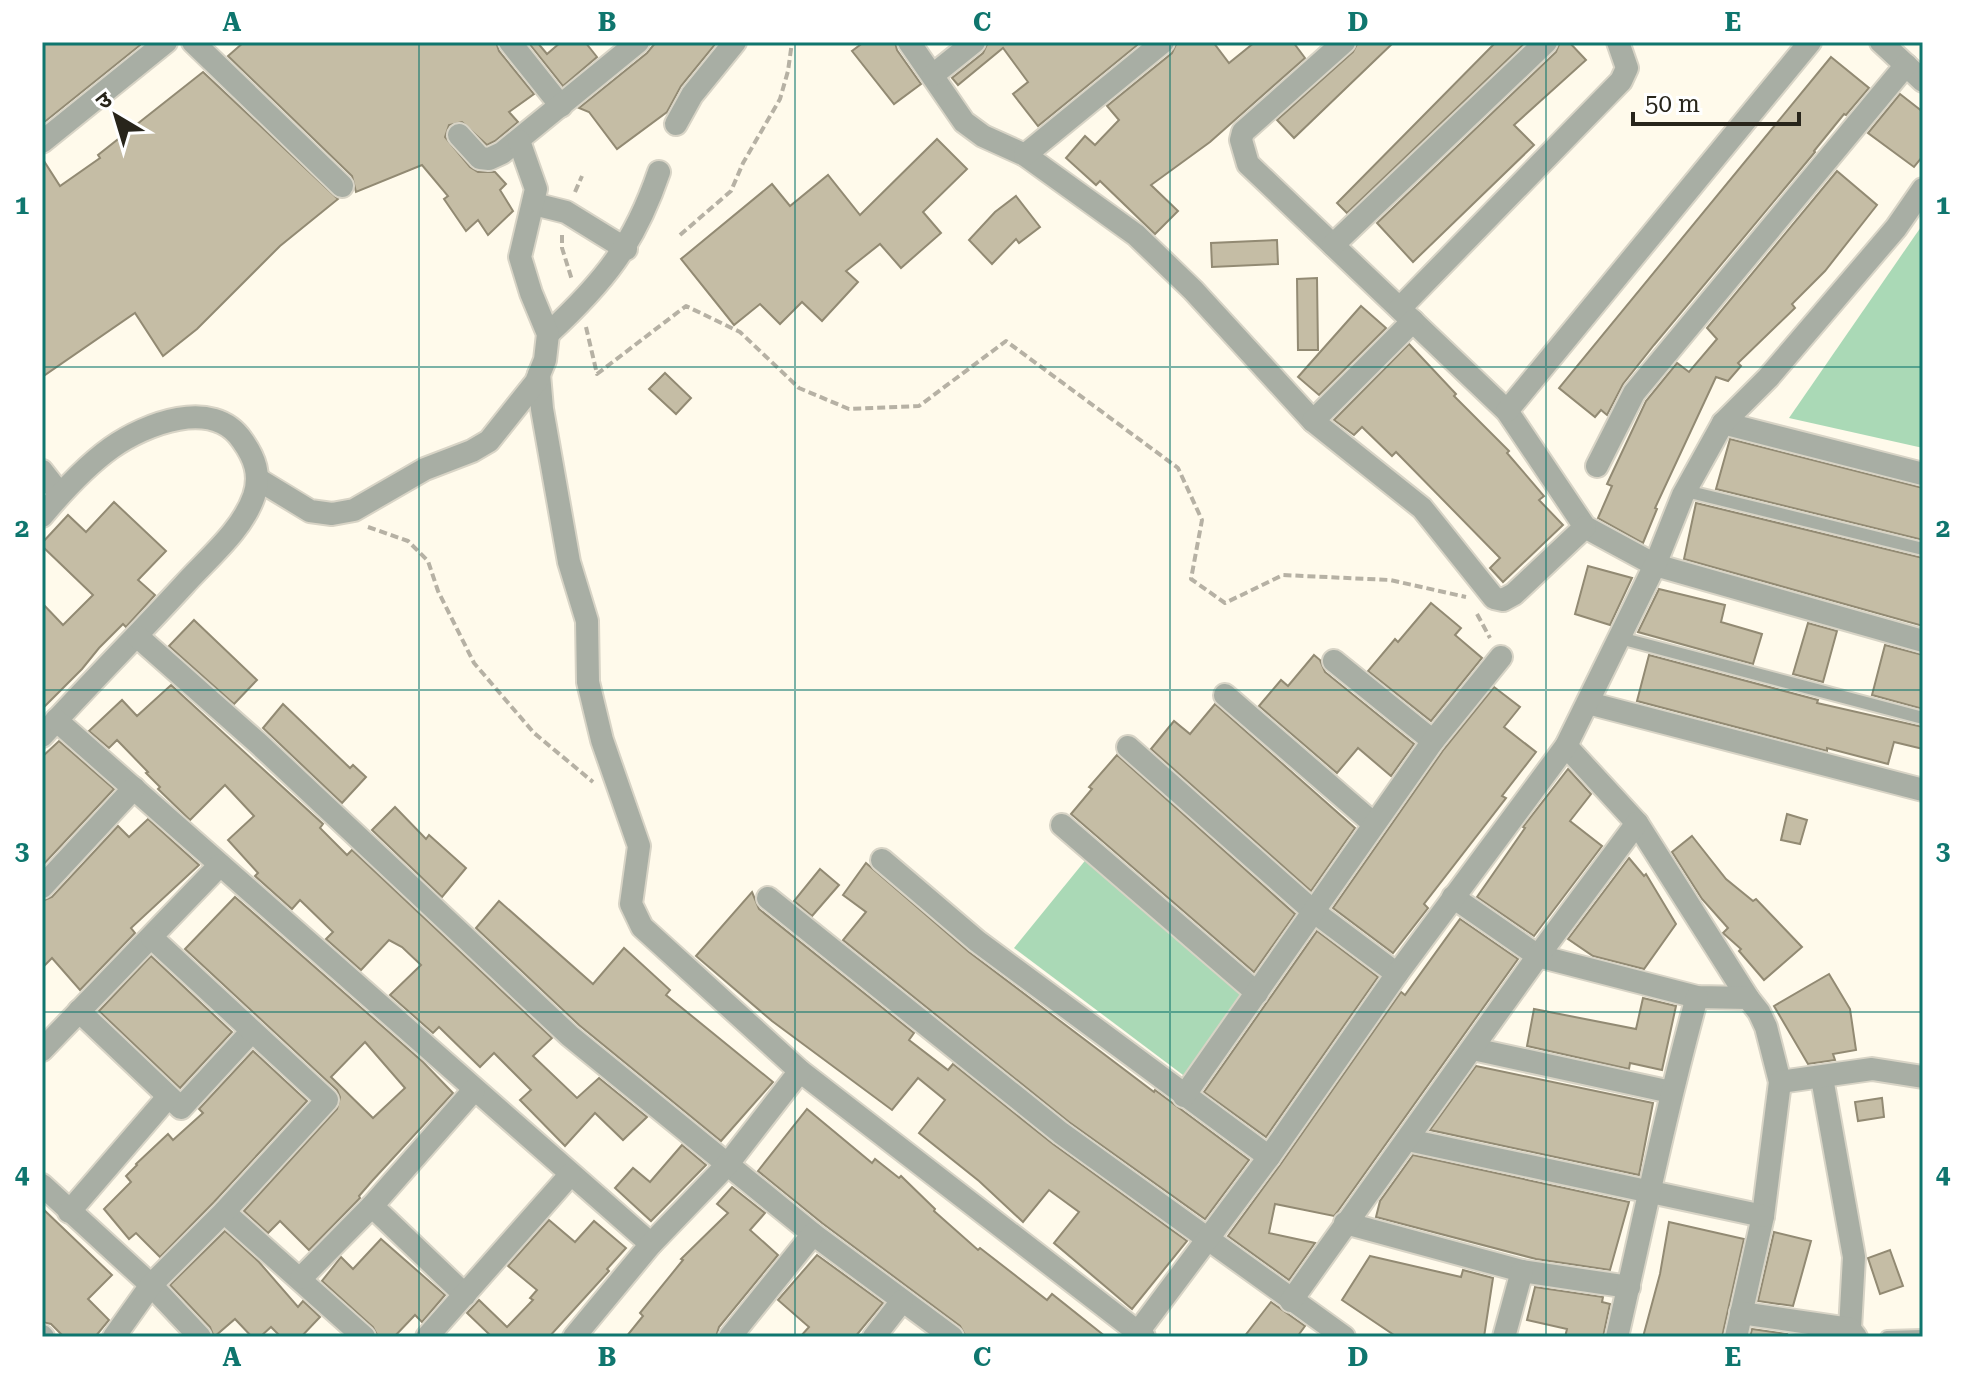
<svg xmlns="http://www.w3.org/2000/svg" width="1965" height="1379" font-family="'Roboto Serif','Noto Sans Devanagari',serif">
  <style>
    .green { fill: #aad9b6 }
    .building { fill: #c5bda5; stroke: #928a73; stroke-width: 2; fill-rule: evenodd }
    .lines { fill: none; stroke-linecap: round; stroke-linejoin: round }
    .service-casing { stroke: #d8d4c6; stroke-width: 16 }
    .minor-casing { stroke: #d8d4c6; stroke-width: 26 }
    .path { stroke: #b6b1a4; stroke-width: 4; stroke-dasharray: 8 4; stroke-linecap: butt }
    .service { stroke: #a8aea4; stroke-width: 12 }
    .minor { stroke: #a8aea4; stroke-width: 22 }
    .grid { fill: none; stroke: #0f766e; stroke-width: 2; stroke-opacity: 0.55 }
    .neatline { fill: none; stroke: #0f766e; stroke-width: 3 }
    .grid-label { font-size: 26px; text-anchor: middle; font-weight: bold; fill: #0f766e }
  </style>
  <rect width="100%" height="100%" fill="#fffaeb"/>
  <g class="green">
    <polygon points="1923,224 1923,448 1789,418"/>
    <polygon points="1088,857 1251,998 1187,1078 1014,948"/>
  </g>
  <g class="building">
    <polygon points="42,42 144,42 42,124"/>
    <polygon points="244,42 496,42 499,51 534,94 509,112 518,122 495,141 487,145 462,122 449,125 445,137 470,167 478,172 495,172 506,184 500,190 513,211 488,235 478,220 466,231 444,199 448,196 422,165 356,192 352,176 228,56"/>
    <polygon points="528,42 537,42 547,54 561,42 585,42 597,57 563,86"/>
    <polygon points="656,42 717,42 681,86 667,112 617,149 589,112 579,108 647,53"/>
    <polygon points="864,42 895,42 897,50 921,84 894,104 852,51"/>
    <polygon points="988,42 1141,42 1038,126 1013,94 1028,82 1003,48 958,85 952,78 983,53"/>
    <polygon points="1177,42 1213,42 1229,63 1255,42 1293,42 1305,58 1210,142 1151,185 1178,211 1155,234 1100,181 1096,185 1066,158 1085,136 1095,145 1119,120 1107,106 1172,53"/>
    <polygon points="1358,42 1394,42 1294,138 1277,120 1353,52"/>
    <polygon points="1496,42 1526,42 1347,213 1337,203"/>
    <polygon points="1560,42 1569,42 1586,60 1514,125 1534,145 1413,262 1377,223 1556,52"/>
    <polygon points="1831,57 1869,88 1846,115 1844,114 1814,151 1815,152 1654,345 1623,384 1607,415 1601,410 1595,417 1559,388"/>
    <polygon points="203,72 338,199 280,246 197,329 163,356 135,313 42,377 42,158 60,186 100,158 98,155"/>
    <polygon points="1900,94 1923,112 1923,156 1914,167 1868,133"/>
    <polygon points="937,139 967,169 923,212 941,233 901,268 880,244 846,271 858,282 822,321 802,302 780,324 760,304 734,325 681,259 772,184 790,206 828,175 860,215"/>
    <polygon points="1837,171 1877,205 1825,271 1792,304 1795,308 1738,363 1741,366 1728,381 1716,377 1655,508 1657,509 1643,543 1598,518 1612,486 1607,484 1646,401 1677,363 1689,372 1717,339 1707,328"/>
    <polygon points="1016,196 1040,227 1019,243 1016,239 992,264 969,240 995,212"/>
    <polygon points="1277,240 1278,264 1212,267 1211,243"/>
    <polygon points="1317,278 1318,350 1298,350 1297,279"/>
    <polygon points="1361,306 1386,328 1319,395 1298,377"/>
    <polygon points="1409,344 1456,394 1454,396 1509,451 1507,453 1544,496 1539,500 1563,525 1503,582 1490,568 1500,558 1396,452 1392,456 1362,427 1354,435 1334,420"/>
    <polygon points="665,373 691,398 676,414 649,389"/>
    <polygon points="1730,439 1923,488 1923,540 1716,489"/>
    <polygon points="114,502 166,551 138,580 155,595 126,627 123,624 99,648 82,669 42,709 42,603 63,625 93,595 42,546 42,543 68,515 86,532"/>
    <polygon points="1696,503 1923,558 1923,626 1684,559"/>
    <polygon points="1588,566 1632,578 1610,625 1575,614"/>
    <polygon points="1659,589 1725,605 1721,622 1762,634 1753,664 1638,632"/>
    <polygon points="1431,603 1461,628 1455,635 1482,658 1431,721 1368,671 1395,639 1398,642"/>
    <polygon points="194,620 257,680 234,704 169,646"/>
    <polygon points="1808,623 1837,631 1823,682 1793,674"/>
    <polygon points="1885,645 1923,655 1923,709 1872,695"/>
    <polygon points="1314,655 1320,660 1325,672 1414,744 1391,776 1358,748 1337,773 1259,706 1281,680 1288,686"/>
    <polygon points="1649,655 1818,700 1817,703 1923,727 1923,749 1894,742 1888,764 1827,748 1827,751 1637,701"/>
    <polygon points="171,685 323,824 320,828 347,855 352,850 552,1038 533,1056 577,1098 599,1078 647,1117 623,1140 595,1113 565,1146 520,1100 531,1090 494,1053 480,1067 439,1027 433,1033 390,995 421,965 402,947 389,940 361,970 326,939 333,932 300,900 292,909 255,876 258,873 228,840 254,816 225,785 190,820 158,789 160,787 146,773 148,772 117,740 109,748 89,731 122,700 137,716"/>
    <polygon points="1494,687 1520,707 1504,727 1536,752 1502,796 1506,798 1424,904 1428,908 1393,953 1333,908 1444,749"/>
    <polygon points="283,704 350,768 353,765 366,777 342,803 263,728"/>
    <polygon points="1215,704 1355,828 1311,891 1151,749 1174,721 1190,734"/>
    <polygon points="59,741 114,789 42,866 42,757"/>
    <polygon points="1117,755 1295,914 1254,972 1071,814 1092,789 1089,787"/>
    <polygon points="1568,769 1591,794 1570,821 1602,846 1534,936 1477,897 1525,828 1523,827"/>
    <polygon points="395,807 426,839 429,835 466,868 442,897 372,830"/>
    <polygon points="1787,814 1807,820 1800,844 1781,840"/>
    <polygon points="148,819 199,865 131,928 135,933 80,990 52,958 42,968 42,901 52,897 118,826 129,837"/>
    <polygon points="1692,836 1726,879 1753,901 1756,899 1802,947 1764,980 1739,951 1741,949 1723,933 1728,928 1702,899 1672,852"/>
    <polygon points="1629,858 1644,876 1646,874 1676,924 1644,969 1593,956 1568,939"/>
    <polygon points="866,863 969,952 1154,1092 1155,1090 1249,1160 1205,1219 1069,1122 843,940 866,912 843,895"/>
    <polygon points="820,869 839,885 812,916 794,901"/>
    <polygon points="752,892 759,909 914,1033 909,1040 948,1070 953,1064 1053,1144 1187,1241 1132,1309 1054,1243 1079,1212 1049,1190 1023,1222 979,1181 919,1133 945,1100 918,1078 892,1110 772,1021 696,956"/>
    <path d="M235 897 423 1062 453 1093 372 1181 359 1196 360 1198 309 1250 280 1221 268 1233 244 1211 337 1109 340 1097 337 1090 185 949ZM365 1042 405 1088 373 1118 331 1077Z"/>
    <polygon points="499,901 593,984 624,948 670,990 666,995 773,1082 721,1141 579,1025 476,928"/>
    <polygon points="1460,919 1518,959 1338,1211 1334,1216 1275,1204 1269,1233 1315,1243 1289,1280 1228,1236 1280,1165 1401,992 1405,995"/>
    <polygon points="1317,931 1378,977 1266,1137 1204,1092"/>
    <polygon points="151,956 232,1032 180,1088 99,1011"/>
    <polygon points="1829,974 1850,1009 1856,1050 1833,1054 1835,1060 1808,1064 1774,1006"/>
    <polygon points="1643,998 1676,1006 1662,1070 1630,1063 1629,1069 1527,1046 1534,1009 1636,1029"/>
    <polygon points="253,1051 307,1101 214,1202 160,1257 136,1233 129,1239 104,1209 131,1182 126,1176 137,1165 136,1164 168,1134 173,1140 203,1113 199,1109"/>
    <polygon points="1476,1066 1653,1103 1639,1175 1430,1130"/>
    <polygon points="1882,1098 1884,1117 1858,1121 1855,1102"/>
    <polygon points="807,1109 872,1163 875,1159 899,1178 901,1176 935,1209 934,1211 978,1250 980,1248 1047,1300 1052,1294 1106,1337 966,1337 960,1326 822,1223 758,1171"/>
    <polygon points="682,1145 706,1165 651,1221 615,1188 633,1168 650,1182"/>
    <polygon points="1413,1155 1629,1202 1610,1270 1536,1259 1376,1217 1380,1201"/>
    <polygon points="732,1187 765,1213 750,1230 778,1255 719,1327 716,1337 626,1337 643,1316 640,1313 683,1260 681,1259 728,1213 717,1204"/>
    <polygon points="42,1208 112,1275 88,1299 109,1320 95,1337 64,1337 51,1324 42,1322"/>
    <polygon points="549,1220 575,1242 594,1221 626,1248 607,1269 609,1271 549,1337 492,1337 467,1313 479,1300 507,1327 533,1300 530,1298 537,1290 508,1266"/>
    <polygon points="1669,1222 1744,1239 1722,1337 1643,1337 1660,1274"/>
    <polygon points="225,1231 259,1262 298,1307 303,1301 320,1317 301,1337 281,1337 271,1327 260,1337 252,1337 235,1319 214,1337 210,1327 170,1285"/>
    <polygon points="1774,1232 1811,1241 1793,1306 1758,1301"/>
    <polygon points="381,1239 445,1295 422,1322 415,1315 394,1337 378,1337 373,1327 322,1281 341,1257 353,1269"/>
    <polygon points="1890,1250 1903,1286 1880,1294 1868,1258"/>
    <polygon points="817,1255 883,1303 855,1337 800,1337 809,1327 778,1300"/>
    <polygon points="1370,1256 1461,1277 1463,1270 1493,1278 1484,1337 1397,1337 1342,1300"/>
    <polygon points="1535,1287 1603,1297 1602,1302 1610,1304 1603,1337 1565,1337 1567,1329 1527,1320"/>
    <polygon points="1271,1302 1305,1326 1297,1337 1244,1337"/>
    <polygon points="1752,1329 1787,1334 1786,1337 1750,1337"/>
  </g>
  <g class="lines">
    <defs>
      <g id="service">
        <polyline points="1686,491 1923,549"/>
        <polyline points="1620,638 1923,718"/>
        <polyline points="1887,1337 1923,1336"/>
      </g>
      <g id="minor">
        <polyline points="193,42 342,186"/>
        <polyline points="510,42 561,106"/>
        <polyline points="909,42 964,122 983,136 1025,155 1136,235 1193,290 1313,421"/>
        <polyline points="1344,42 1243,132 1241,140 1248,164 1507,411 1585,527 1655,565 1923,641"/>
        <polyline points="1881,42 1923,81"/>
        <polyline points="933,75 974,42"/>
        <polyline points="676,124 692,95 735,42"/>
        <polyline points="459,135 480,158 489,159 502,153 638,42"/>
        <polyline points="42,142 166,42"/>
        <polyline points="1025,155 1163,42"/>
        <polyline points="534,204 566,212 626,249"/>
        <polyline points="1333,245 1546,42"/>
        <polyline points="1400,308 1621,81 1627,68 1618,42"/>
        <polyline points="1413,321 1313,421 1422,508 1494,598 1503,600 1514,594 1585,527"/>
        <path d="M548 334C604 282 634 245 659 172"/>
        <polyline points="539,374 542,409 569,562 587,621 588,682 602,740 639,846 631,904 642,927 800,1071 1144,1337"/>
        <polyline points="1507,411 1810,42"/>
        <polyline points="1723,423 1923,474"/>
        <polyline points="1597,466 1634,393 1906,65"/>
        <polyline points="42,471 60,494"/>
        <polyline points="259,480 310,511 332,514 354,510 425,469 472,451 489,441 536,382 545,360 548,334 531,293 520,257 536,189 519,141"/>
        <path d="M42 516C62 492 86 466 111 448 145 424 213 397 242 440 255 458 261 475 254 496 242 531 208 558 183 586 137 636 88 685 42 736"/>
        <polyline points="138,637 259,744 570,1036 813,1234 952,1337"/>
        <polyline points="1334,661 1433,741"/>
        <polyline points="1225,695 1374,824"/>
        <polyline points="1588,703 1923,790"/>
        <polyline points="56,720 651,1244"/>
        <polyline points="1566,746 1637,823 1748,998"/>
        <polyline points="1128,747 1313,911 1397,974"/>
        <polyline points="1062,825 1257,993"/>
        <polyline points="882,860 977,941 1269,1157"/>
        <polyline points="42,887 134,788"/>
        <polyline points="1453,897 1538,956 1697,997 1748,998 1759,1012 1766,1027 1780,1082 1763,1216 1736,1337"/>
        <polyline points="768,898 1061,1133 1344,1337"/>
        <polyline points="79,1011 181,1108 252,1031"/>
        <polyline points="1473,1049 1671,1092"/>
        <polyline points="42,1050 220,865"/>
        <polyline points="1822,1078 1854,1257 1850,1329 1856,1337"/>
        <polyline points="1780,1082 1872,1069 1923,1077"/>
        <polyline points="1184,1096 1433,741 1501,657"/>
        <polyline points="1408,1140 1763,1216"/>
        <polyline points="42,1185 151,1285 200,1337"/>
        <polyline points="372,1206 465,1295"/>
        <polyline points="69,1212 168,1097"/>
        <polyline points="224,1212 364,1337"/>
        <polyline points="1345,1223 1522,1271 1629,1287"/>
        <polyline points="301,1278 372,1206 474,1090"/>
        <polyline points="1291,1301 1538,956 1637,823"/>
        <polyline points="1741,1313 1850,1329 1848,1337"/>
        <polyline points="1138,1332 1269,1157 1397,974 1566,746 1655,565 1683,495 1723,423 1768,378 1896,228 1923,189"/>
        <polyline points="42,1336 43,1337"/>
        <polyline points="114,1337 151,1285 224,1212 327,1100 152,938"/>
        <polyline points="427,1337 570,1175"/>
        <polyline points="574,1337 651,1244 727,1165 800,1071"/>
        <polyline points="730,1337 813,1234"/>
        <polyline points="874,1337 902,1301"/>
        <polyline points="1504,1337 1522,1271"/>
        <path d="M1617 1337C1643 1223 1666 1109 1697 997"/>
      </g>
    </defs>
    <use href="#service" class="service-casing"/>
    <use href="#minor" class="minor-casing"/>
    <g class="path">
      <polyline points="575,192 582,176"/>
      <polyline points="562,235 562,248 572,280"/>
      <polyline points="680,235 731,191 743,163 780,99 788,71 792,42"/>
      <polyline points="586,327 597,374 686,306 740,332 799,388 849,409 919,406 1006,341 1178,468 1202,520 1191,579 1225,603 1283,575 1390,580 1466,597"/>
      <polyline points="368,527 408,541 428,561 438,591 474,663 534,733 593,782"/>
      <polyline points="1477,614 1490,638"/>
    </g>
    <use href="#service" class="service"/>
    <use href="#minor" class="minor"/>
  </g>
  <path class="grid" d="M419 42V1337M795 42V1337M1170 42V1337M1546 42V1337M42 367H1923M42 690H1923M42 1012H1923"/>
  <rect width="1965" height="1379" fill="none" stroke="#ffffff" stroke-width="88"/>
  <g transform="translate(116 116) rotate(322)" stroke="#ffffff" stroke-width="6" paint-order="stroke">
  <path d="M0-6L14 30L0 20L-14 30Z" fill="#28251b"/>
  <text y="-12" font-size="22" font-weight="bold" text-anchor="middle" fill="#28251b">उ</text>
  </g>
  <path d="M1633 112v12h166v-12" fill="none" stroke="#28251b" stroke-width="4"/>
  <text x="1645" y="112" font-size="24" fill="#28251b" stroke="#ffffff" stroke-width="6" paint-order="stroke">50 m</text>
  <rect x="44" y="44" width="1877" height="1291" class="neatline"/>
  <g class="grid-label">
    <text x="232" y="31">A</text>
    <text x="607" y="31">B</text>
    <text x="982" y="31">C</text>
    <text x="1358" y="31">D</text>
    <text x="1733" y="31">E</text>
    <text x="22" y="214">1</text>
    <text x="1943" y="214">1</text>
    <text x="22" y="537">2</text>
    <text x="1943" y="537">2</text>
    <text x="22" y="860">3</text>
    <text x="1943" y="860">3</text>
    <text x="22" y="1183">4</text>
    <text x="1943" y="1183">4</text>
    <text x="232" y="1366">A</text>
    <text x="607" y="1366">B</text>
    <text x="982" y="1366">C</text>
    <text x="1358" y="1366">D</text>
    <text x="1733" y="1366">E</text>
  </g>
</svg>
